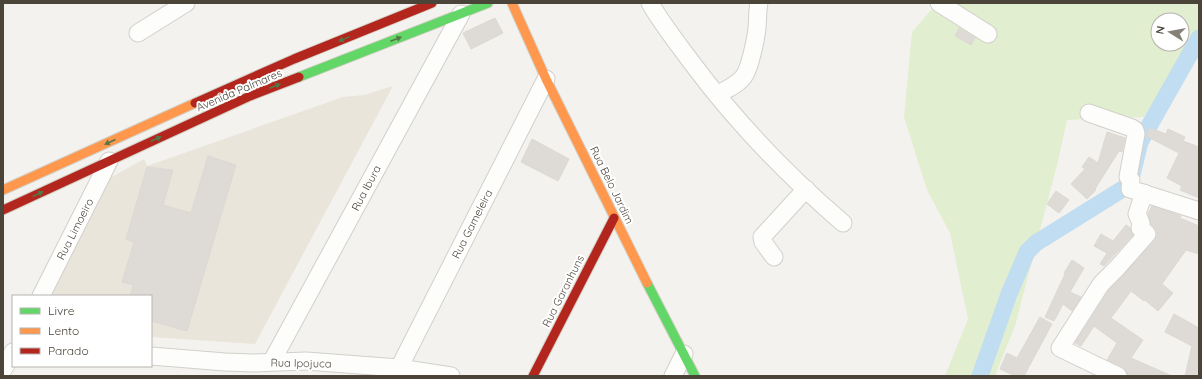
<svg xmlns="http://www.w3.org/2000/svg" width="1202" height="379" font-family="Quicksand,sans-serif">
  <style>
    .education { fill: #eae5da }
    .green { fill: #e1eecf; fill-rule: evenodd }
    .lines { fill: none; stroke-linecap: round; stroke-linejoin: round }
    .canal { stroke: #c0ddf1; stroke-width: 17 }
    .building { fill: #dedbd6; stroke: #dcd9d4 }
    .street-casing { stroke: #d2d0cb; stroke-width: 19 }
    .fast-casing { stroke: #d3cfc5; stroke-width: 11 }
    .slow-casing { stroke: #d3cfc5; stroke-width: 11 }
    .jam-casing { stroke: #d3cfc5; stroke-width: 11 }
    .street { stroke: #fdfdfc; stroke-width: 17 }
    .fast { stroke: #63d668; stroke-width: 9 }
    .slow { stroke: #ff974d; stroke-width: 9 }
    .jam { stroke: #b3261e; stroke-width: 9 }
    .oneway { fill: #537749 }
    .labels { text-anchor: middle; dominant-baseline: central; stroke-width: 4; stroke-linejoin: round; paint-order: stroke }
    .street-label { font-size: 11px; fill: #4b4439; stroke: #fff }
  </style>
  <rect width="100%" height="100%" fill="#f4f2ee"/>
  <polygon class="education" points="393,86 255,344 151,337 151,296 44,296 101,183 144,159 147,166 343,97 364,95"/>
  <path class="green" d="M937 3H1199V27L1144 117 1067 120 1058 161 1015 326 995 376H945L968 319 950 233 927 190 904 117 912 32ZM1158 20H1182V44H1158Z"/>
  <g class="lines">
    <polyline class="canal" points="980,376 1009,294 1027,252 1036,243 1126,187 1130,183 1132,175 1140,142 1199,38"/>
  </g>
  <g class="building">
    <polygon points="495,18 503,33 471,49 463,33"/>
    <polygon points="959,28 975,38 971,45 955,36"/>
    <polygon points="1150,128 1166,134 1168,129 1185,137 1183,141 1199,147 1199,198 1180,190 1182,186 1167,178 1179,153 1146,136"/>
    <polygon points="1107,132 1125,138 1122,152 1119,151 1095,189 1096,190 1087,199 1071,184 1085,169 1082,167 1089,157 1098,163"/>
    <polygon points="532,139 569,159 558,181 521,162"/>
    <polygon points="208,156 236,165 187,331 151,321 151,296 130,296 133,285 122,282 134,242 126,239 147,167 173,170 163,205 191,213"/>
    <polygon points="1056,191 1069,200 1059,213 1047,204"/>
    <polygon points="1152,206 1181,216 1180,218 1199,226 1199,254 1186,250 1162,284 1173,293 1158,311 1145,300 1144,301 1131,291 1111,318 1143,340 1131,358 1172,376 1128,376 1126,371 1123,367 1107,360 1117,343 1094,326 1081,346 1075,343 1109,290 1155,240 1157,236 1157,231 1151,224 1148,214"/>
    <polygon points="1126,225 1130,228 1133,235 1104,266 1100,264 1107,253 1094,246 1101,234 1113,241"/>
    <polygon points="1072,260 1084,268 1070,292 1081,297 1072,311 1063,304 1054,321 1045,317 1065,274 1064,273"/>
    <polygon points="1174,314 1199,328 1199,376 1185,376 1192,346 1165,332"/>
    <polygon points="1040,317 1052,324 1024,376 1015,376 1000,369 1007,353 1017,358"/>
  </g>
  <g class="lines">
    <defs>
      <g id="street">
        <path d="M650 3C662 24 678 44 692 63 736 122 787 175 843 223"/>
        <polyline points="939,3 988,34"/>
        <polyline points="138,33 186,3"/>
        <path d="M717 95C725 90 739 84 744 76 750 68 756 38 757 28 758 19 757 12 759 3"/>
        <polyline points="1089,113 1132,128 1135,130 1136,134 1128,177 1131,180 1130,189 1199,211"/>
        <polyline points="774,257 763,242 762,237 806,189"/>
        <polyline points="41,296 109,161"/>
        <polyline points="151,356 225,362 253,363 306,361 399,368 451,376"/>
        <polyline points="272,361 461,14"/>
        <polyline points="399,368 546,79"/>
        <polyline points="3,370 13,352"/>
        <polyline points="673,376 684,354"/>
        <polyline points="1118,376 1060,348 1101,284 1117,268 1147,234 1140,228 1141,223 1137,214 1144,193"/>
      </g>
      <g id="fast">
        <polyline points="299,77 488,3"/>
        <polyline points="647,283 695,376"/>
      </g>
      <g id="slow">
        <polyline points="512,3 546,79 647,283"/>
        <polyline points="3,190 195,103"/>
      </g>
      <g id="jam">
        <polyline points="195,103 294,59 432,3"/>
        <polyline points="3,210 250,96 299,77"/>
        <polyline points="533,376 614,218"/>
      </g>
    </defs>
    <use href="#street" class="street-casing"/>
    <use href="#fast" class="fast-casing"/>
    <use href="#slow" class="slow-casing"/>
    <use href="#jam" class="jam-casing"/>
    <use href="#street" class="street"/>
    <use href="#fast" class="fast"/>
    <use href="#slow" class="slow"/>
    <use href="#jam" class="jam"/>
  </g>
  <defs><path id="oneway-solid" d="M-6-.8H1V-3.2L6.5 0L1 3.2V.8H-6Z"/></defs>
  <g class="oneway">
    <use href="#oneway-solid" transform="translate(344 39) rotate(158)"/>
    <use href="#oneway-solid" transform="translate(396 39) rotate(-21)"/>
    <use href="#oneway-solid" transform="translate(275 86) rotate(-21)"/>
    <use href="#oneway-solid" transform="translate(156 139) rotate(-25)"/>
    <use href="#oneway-solid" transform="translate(110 142) rotate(156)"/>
    <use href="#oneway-solid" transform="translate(38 194) rotate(-25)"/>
  </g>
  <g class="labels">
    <g class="street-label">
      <text transform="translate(239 90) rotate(-23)">Avenida Palmares</text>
      <text transform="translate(612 185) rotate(64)">Rua Belo Jardim</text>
      <text transform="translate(366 188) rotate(-62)">Rua Ibura</text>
      <text transform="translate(472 224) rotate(-63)">Rua Gameleira</text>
      <text transform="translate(75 229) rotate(-63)">Rua Limoeiro</text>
      <text transform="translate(563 291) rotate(-63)">Rua Garanhuns</text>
      <text transform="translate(301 363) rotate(1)">Rua Ipojuca</text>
    </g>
  </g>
  <rect width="1202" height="379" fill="none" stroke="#4b4439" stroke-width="8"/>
  <rect x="12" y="295" width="140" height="72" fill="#ffffff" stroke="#b7b4b0"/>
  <rect x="20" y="308" width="20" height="6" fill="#63d668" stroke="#b7b4b0"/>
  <text x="48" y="315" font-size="12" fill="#4b4439">Livre</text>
  <rect x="20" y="328" width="20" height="6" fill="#ff974d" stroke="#b7b4b0"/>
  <text x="48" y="335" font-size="12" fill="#4b4439">Lento</text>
  <rect x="20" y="348" width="20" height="6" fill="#b3261e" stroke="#b7b4b0"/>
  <text x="48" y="355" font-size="12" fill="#4b4439">Parado</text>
  <g transform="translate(1170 32) rotate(281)"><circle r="19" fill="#ffffff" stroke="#b7b4b0"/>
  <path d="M0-3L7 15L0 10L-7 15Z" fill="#868178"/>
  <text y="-6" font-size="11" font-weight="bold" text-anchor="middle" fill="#4b4439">N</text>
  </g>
</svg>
